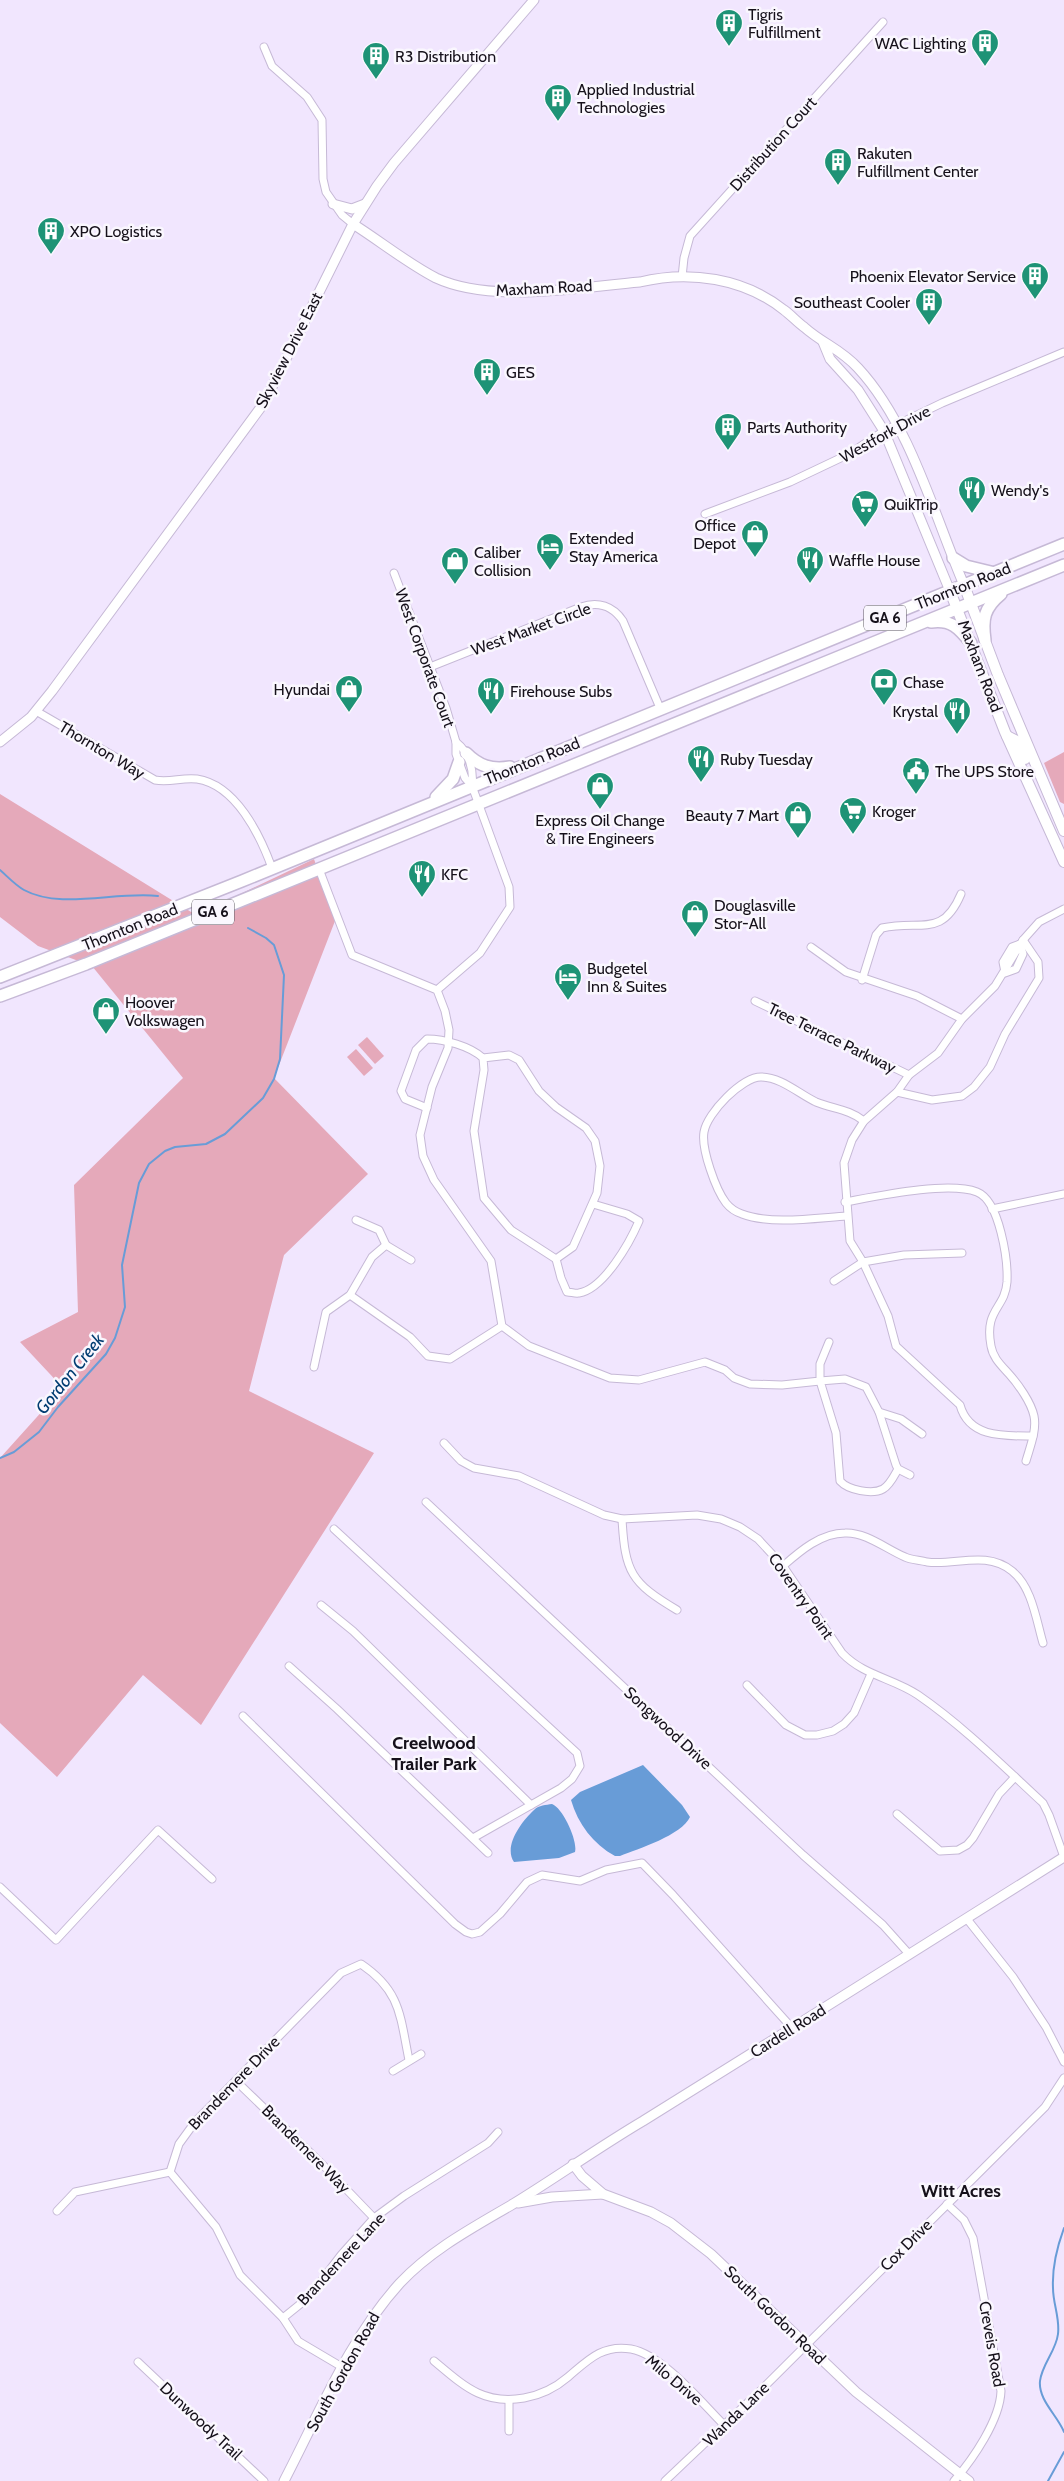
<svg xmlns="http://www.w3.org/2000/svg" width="1064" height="2481" font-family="Cabin,sans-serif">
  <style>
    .green { fill: #e5a9ba }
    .water { fill: #689cd7 }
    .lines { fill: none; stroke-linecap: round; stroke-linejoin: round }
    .stream { stroke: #689cd7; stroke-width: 2 }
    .minor-casing { stroke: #c6b9d6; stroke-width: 9 }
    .tertiary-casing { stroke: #c6b9d6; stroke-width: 11 }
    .secondary-casing { stroke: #c6b9d6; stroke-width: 12 }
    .trunk-casing { stroke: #c6b9d6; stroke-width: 14 }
    .minor { stroke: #fff; stroke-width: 7 }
    .tertiary { stroke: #fff; stroke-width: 9 }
    .secondary { stroke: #fff; stroke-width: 10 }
    .trunk { stroke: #fff; stroke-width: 11 }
    .labels { text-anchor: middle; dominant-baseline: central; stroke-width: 5; stroke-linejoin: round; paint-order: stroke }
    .shield { fill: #faf7fe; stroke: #5a565f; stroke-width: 1 }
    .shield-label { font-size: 15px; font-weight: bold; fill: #16111b }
    .poi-label { font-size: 16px; fill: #16111b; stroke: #faf7fe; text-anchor: start }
    .street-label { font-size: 16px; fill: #16111b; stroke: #faf7fe }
    .water-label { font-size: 18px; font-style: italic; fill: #023d72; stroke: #faf7fe }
    .neighbourhood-label { font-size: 18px; font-weight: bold; fill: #16111b; stroke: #faf7fe }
  </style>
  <rect width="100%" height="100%" fill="#f1e6fe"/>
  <g class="green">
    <polygon points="1064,752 1064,804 1060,802 1044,763"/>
    <polygon points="0,794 196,915 314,859 335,921 274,1078 368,1174 284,1255 249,1391 374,1453 201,1725 143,1675 57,1777 0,1723 0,1458 63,1388 20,1342 78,1312 74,1185 183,1078 92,966 38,946 0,917"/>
    <polygon points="367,1037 384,1056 375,1064 358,1045"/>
    <polygon points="356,1049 373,1068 364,1076 347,1057"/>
  </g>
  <g class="water">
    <path d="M643 1765 682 1805 690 1817C682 1835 638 1849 620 1856H615C593 1844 578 1824 571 1800L580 1792Z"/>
    <path d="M552 1804C563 1808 578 1841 575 1852L559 1858 514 1862C503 1846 522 1821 534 1810 539 1805 546 1805 552 1804Z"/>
  </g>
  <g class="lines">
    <g class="stream">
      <path d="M0 870C7 876 15 885 24 890 61 910 116 891 158 896"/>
      <polyline points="0,1458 14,1452 39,1432 58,1407 106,1354 115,1338 125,1307 122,1265 139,1183 149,1164 165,1151 175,1147 206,1144 225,1134 263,1098 274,1079 280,1059 284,975 274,945 266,938 248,928"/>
      <path d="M1064 2228C1057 2247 1052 2268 1053 2288 1053 2304 1060 2318 1058 2334 1056 2351 1042 2364 1040 2381 1038 2400 1058 2416 1064 2432"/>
      <polyline points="1048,2481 1064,2452"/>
    </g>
    <defs>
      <g id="minor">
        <polyline points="264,47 272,66 307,97 322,120 323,179 326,192 342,215 353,224"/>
        <polyline points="682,277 684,258 690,236 883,22"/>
        <polyline points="705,514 790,482 849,454 884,431 942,403 1064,352"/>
        <polyline points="394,573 446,708 456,742 456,754 465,778 472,786"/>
        <path d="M430 667 581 607C598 601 613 606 623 621L660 708"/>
        <path d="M36 711 155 780C170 783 182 777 197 779 236 785 260 835 272 868"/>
        <polyline points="319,869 352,955 437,990 445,1011 449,1030 448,1048 432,1087 420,1135 423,1156 434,1180 491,1261 502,1326 529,1346 610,1378 639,1380 705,1362 725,1370 734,1378 750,1384 782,1385 820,1381 820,1364 829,1342"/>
        <polyline points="811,947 846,972 917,996 962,1019"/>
        <polyline points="1005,972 1003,962 1012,947 1020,944"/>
        <polyline points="1005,973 1016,969 1023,954 1020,944"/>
        <path d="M862 980 876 935 882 928C920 919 942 939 961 894"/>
        <path d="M437 990 480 953 510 907 509 887 472 786C474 770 469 752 456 742"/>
        <polyline points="755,1001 909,1075"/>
        <polyline points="897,1092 932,1100 962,1096 974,1087 990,1067 1005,1034 1039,978 1038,962 1023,940"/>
        <path d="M427 1108 405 1099 401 1091 416 1050 427 1039C444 1039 470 1046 483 1058L509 1055 519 1060 539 1091 556 1107 586 1128 595 1141 600 1166 597 1193 573 1247 556 1259 511 1230 484 1198 474 1131 484 1070 483 1058"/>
        <path d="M845 1202C878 1196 948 1181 977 1192 1000 1201 1008 1261 1007 1282 1005 1309 984 1309 991 1346 993 1358 1001 1365 1009 1374 1018 1384 1031 1402 1034 1416 1037 1430 1030 1447 1026 1461"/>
        <polyline points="992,1209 1064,1194"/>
        <path d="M847 1216C816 1218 771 1225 742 1214 736 1212 730 1208 726 1203 716 1190 701 1149 704 1132 707 1113 742 1077 761 1077 781 1077 799 1094 816 1102 833 1109 849 1109 864 1121"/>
        <polyline points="356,1220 379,1230 386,1245"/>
        <path d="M556 1259 561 1278 567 1292C571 1292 576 1294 579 1293 604 1289 630 1242 639 1221L627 1214 593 1204"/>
        <polyline points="834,1281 863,1262 904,1255 962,1253"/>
        <polyline points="350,1295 410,1337 428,1356 450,1359 502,1326"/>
        <polyline points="314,1367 326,1312 350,1295 372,1257 386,1245 411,1260"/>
        <polyline points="879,1412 896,1465 898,1469 910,1475"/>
        <path d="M1033 1436C1004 1436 969 1438 960 1405L896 1346 888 1316 863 1262 850 1241 844 1163 852 1140 864 1121 897 1092 909 1075 938 1053 962 1019 995 986 1023 940 1039 922 1064 909"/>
        <path d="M444 1443 461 1461 474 1468 519 1476 604 1515 622 1519 697 1515 721 1519 740 1527 758 1539 783 1566 842 1653C864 1676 893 1678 918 1695 963 1726 1003 1766 1043 1803L1049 1815 1064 1857"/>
        <path d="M898 1469C894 1476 890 1485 883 1489 872 1495 848 1490 840 1481L836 1433 820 1381 845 1379 866 1387 879 1412 901 1419 922 1434"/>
        <polyline points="426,1502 803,1855 883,1925 909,1954"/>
        <path d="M622 1519C625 1572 631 1583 677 1610"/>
        <polyline points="334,1529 577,1753 580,1766 572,1779 561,1788 473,1838"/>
        <path d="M783 1566C800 1551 821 1533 845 1533 866 1532 886 1549 905 1557 911 1560 920 1560 927 1562 955 1566 986 1550 1012 1571 1032 1587 1036 1619 1043 1643"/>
        <polyline points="321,1605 353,1631 531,1805"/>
        <polyline points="289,1666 337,1709 488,1853"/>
        <polyline points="747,1685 786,1725 805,1735 817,1735 833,1731 844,1724 854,1713 871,1674"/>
        <polyline points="243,1716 455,1924 466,1932 472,1934 480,1932 500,1914 527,1882 542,1875 580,1881 606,1870 642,1863 673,1895 793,2029"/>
        <polyline points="897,1814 940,1851 958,1850 967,1845 973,1838 999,1794 1015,1777"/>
        <polyline points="0,1887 56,1940 158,1830 212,1879"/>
        <polyline points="967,1919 1013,1977 1046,2027 1064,2062"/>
        <polyline points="393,2071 421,2054"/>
        <polyline points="236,2081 322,2164 374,2218"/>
        <path d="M947 2204 964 2220 973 2238 1001 2391C1000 2420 973 2459 954 2481"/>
        <polyline points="57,2211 75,2192 170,2172"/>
        <polyline points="283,2318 309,2297 341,2255 374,2218 404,2196 488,2143 498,2132"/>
        <path d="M434 2361C464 2386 483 2405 524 2398 541 2395 554 2389 568 2377 587 2361 602 2344 631 2349 663 2355 701 2402 724 2425"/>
        <polyline points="138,2362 264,2481"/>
        <path d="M342 2367 298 2341 283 2318 240 2275 216 2227 170 2172 179 2144 195 2122 341 1973 361 1964C401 1991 400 2016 409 2060"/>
        <polyline points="509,2431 509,2401"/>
        <polyline points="665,2481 761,2390 1045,2107 1064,2078"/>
      </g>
      <g id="tertiary">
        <polyline points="333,204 352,209 365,204"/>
        <path d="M353 224C380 241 407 263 436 278 492 304 579 287 640 282 689 270 744 278 784 310 791 315 797 322 804 327 823 344 841 349 858 368 910 424 934 515 964 585"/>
        <polyline points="823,342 830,359 858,390 884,431 950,591"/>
        <polyline points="0,742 31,717 52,691 264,403 353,224 377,186 394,163 534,0"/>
        <polyline points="573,2164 582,2176 603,2194 651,2212 671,2223 711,2254 856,2392 969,2481"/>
        <polyline points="518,2203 552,2197 603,2194"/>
        <path d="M284 2481C319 2414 349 2339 400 2283 432 2249 474 2227 513 2204 557 2177 599 2147 643 2121 784 2034 923 1945 1064 1857"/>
      </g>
      <g id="secondary">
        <polyline points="964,585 998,675 1064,831"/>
        <polyline points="950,591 1005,732 1064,862"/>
        <polyline points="1007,736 1017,741 1025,759"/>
      </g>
      <g id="trunk">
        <polyline points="953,558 966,566 995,573"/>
        <path d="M931 622C951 619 959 628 971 643"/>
        <path d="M985 640C982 619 984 608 1001 594"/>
        <path d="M466 753C479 766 491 770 510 767"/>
        <polyline points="436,797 453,779 459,762"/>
        <polyline points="0,977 242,881 1064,544"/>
        <polyline points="0,996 86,964 1064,565"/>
      </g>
    </defs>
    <use href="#minor" class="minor-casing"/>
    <use href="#tertiary" class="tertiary-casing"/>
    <use href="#secondary" class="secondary-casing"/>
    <use href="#trunk" class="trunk-casing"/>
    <use href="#minor" class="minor"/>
    <use href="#tertiary" class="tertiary"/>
    <use href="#secondary" class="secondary"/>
    <use href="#trunk" class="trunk"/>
  </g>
  <defs>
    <symbol id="building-pin" viewBox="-11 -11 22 30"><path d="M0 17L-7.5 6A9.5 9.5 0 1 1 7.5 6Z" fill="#1e9376" stroke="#faf7fe"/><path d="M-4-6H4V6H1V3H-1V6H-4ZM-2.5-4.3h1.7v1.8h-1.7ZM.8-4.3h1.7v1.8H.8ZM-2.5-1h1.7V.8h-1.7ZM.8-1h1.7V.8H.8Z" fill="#fff"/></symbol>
    <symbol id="restaurant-pin" viewBox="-11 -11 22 30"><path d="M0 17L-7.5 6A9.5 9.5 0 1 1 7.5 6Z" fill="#1e9376" stroke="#faf7fe"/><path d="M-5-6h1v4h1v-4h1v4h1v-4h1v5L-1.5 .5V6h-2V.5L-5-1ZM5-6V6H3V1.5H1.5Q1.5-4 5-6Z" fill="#fff"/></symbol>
    <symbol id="supermarket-pin" viewBox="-11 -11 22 30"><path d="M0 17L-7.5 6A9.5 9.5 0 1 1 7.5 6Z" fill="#1e9376" stroke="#faf7fe"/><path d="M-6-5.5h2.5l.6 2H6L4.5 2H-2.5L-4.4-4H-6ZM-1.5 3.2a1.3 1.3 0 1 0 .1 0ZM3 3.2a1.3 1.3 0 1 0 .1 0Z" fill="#fff"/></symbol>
    <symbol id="shop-pin" viewBox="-11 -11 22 30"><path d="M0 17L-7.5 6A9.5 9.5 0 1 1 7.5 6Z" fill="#1e9376" stroke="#faf7fe"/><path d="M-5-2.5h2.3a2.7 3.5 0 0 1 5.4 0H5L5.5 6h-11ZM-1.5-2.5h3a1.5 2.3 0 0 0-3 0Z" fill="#fff"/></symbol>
    <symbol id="hotel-pin" viewBox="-11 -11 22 30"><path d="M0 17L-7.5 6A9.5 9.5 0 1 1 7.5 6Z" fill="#1e9376" stroke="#faf7fe"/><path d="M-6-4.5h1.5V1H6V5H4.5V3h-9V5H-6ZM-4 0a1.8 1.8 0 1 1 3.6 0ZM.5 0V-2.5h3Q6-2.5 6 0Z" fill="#fff"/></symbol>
    <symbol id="bank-pin" viewBox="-11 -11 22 30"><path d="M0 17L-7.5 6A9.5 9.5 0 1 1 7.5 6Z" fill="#1e9376" stroke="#faf7fe"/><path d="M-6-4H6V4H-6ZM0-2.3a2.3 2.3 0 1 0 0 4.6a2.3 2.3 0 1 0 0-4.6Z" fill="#fff"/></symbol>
    <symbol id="civic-pin" viewBox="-11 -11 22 30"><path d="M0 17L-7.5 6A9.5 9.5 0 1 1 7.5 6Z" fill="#1e9376" stroke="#faf7fe"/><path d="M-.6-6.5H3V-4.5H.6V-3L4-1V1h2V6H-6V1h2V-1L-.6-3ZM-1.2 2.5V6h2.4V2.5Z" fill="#fff"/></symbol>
  </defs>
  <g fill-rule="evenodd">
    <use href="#building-pin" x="713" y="7" width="32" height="43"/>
    <use href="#building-pin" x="969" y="27" width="32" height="43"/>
    <use href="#building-pin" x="360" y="40" width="32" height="43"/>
    <use href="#building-pin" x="542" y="82" width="32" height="43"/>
    <use href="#building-pin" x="822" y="146" width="32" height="43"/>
    <use href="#building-pin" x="35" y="215" width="32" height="43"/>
    <use href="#building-pin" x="1019" y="260" width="32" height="43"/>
    <use href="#building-pin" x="913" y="286" width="32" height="43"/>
    <use href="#building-pin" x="471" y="356" width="32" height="43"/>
    <use href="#building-pin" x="712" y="411" width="32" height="43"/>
    <use href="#restaurant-pin" x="956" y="474" width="32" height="43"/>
    <use href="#supermarket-pin" x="849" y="488" width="32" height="43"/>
    <use href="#shop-pin" x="739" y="518" width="32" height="43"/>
    <use href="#hotel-pin" x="534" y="531" width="32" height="43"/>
    <use href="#restaurant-pin" x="794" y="544" width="32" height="43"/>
    <use href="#shop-pin" x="439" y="545" width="32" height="43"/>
    <use href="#bank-pin" x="868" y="666" width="32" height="43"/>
    <use href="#shop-pin" x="333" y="673" width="32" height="43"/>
    <use href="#restaurant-pin" x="475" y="675" width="32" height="43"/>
    <use href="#restaurant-pin" x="941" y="695" width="32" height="43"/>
    <use href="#restaurant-pin" x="685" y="743" width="32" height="43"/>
    <use href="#civic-pin" x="900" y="755" width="32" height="43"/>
    <use href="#shop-pin" x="584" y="770" width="32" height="43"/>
    <use href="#supermarket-pin" x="837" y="795" width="32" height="43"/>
    <use href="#shop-pin" x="782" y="799" width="32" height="43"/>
    <use href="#restaurant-pin" x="406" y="858" width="32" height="43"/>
    <use href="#shop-pin" x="679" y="898" width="32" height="43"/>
    <use href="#hotel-pin" x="552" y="961" width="32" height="43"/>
    <use href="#shop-pin" x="90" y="995" width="32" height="43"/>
  </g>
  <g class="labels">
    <g class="shield">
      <rect x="864" y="605.5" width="42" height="25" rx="4"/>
      <rect x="192" y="899.5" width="42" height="25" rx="4"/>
    </g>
    <g class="shield-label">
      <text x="885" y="618">GA 6</text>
      <text x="213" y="912">GA 6</text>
    </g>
    <g class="poi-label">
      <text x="748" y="14">Tigris<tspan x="748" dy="18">Fulfillment</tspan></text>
      <text x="966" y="43" text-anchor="end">WAC Lighting</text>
      <text x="395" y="56">R3 Distribution</text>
      <text x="577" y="89">Applied Industrial<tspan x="577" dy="18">Technologies</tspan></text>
      <text x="857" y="153">Rakuten<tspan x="857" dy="18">Fulfillment Center</tspan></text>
      <text x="70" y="231">XPO Logistics</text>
      <text x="1016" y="276" text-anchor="end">Phoenix Elevator Service</text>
      <text x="910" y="302" text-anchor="end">Southeast Cooler</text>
      <text x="506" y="372">GES</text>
      <text x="747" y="427">Parts Authority</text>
      <text x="991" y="490">Wendy's</text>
      <text x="884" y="504">QuikTrip</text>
      <text x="736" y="525" text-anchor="end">Office<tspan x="736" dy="18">Depot</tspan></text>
      <text x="569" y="538">Extended<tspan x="569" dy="18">Stay America</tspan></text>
      <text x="474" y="552">Caliber<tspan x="474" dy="18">Collision</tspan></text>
      <text x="829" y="560">Waffle House</text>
      <text x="903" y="682">Chase</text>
      <text x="330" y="689" text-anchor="end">Hyundai</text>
      <text x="510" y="691">Firehouse Subs</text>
      <text x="938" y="711" text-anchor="end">Krystal</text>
      <text x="720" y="759">Ruby Tuesday</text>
      <text x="935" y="771">The UPS Store</text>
      <text x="872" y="811">Kroger</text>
      <text x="779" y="815" text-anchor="end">Beauty 7 Mart</text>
      <text x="600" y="820" text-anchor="middle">Express Oil Change<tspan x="600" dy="18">&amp; Tire Engineers</tspan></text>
      <text x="441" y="874">KFC</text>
      <text x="714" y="905">Douglasville<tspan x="714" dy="18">Stor-All</tspan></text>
      <text x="587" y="968">Budgetel<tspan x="587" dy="18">Inn &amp; Suites</tspan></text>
      <text x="125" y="1002">Hoover<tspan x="125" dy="18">Volkswagen</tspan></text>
    </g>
    <g class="street-label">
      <text transform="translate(773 144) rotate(-48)">Distribution Court</text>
      <text transform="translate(544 288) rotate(-3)">Maxham Road</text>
      <text transform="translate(289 350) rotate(-63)">Skyview Drive East</text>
      <text transform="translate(885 434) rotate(-29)">Westfork Drive</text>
      <text transform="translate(963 586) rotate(-22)">Thornton Road</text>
      <text transform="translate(531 629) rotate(-20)">West Market Circle</text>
      <text transform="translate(425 658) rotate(70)">West Corporate Court</text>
      <text transform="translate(980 666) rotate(69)">Maxham Road</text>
      <text transform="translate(102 750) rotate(31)">Thornton Way</text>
      <text transform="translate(532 761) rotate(-22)">Thornton Road</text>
      <text transform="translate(130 927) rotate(-22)">Thornton Road</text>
      <text transform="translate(832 1038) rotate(26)">Tree Terrace Parkway</text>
      <text transform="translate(801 1596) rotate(55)">Coventry Point</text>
      <text transform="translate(668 1728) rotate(43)">Songwood Drive</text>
      <text transform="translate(788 2031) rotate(-32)">Cardell Road</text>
      <text transform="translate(234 2083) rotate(-46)">Brandemere Drive</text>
      <text transform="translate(306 2149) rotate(45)">Brandemere Way</text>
      <text transform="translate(906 2245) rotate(-45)">Cox Drive</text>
      <text transform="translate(341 2259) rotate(-47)">Brandemere Lane</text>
      <text transform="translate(775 2315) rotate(44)">South Gordon Road</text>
      <text transform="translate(992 2344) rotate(80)">Creveis Road</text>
      <text transform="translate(343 2372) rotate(-61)">South Gordon Road</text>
      <text transform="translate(674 2380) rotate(40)">Milo Drive</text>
      <text transform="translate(736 2414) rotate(-44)">Wanda Lane</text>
      <text transform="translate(201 2421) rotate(43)">Dunwoody Trail</text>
    </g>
    <g class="water-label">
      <text transform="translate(70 1374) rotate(-51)">Gordon Creek</text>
    </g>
    <g class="neighbourhood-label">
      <text x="434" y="1743">Creelwood<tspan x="434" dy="21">Trailer Park</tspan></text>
      <text x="961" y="2191">Witt Acres</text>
    </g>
  </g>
</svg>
